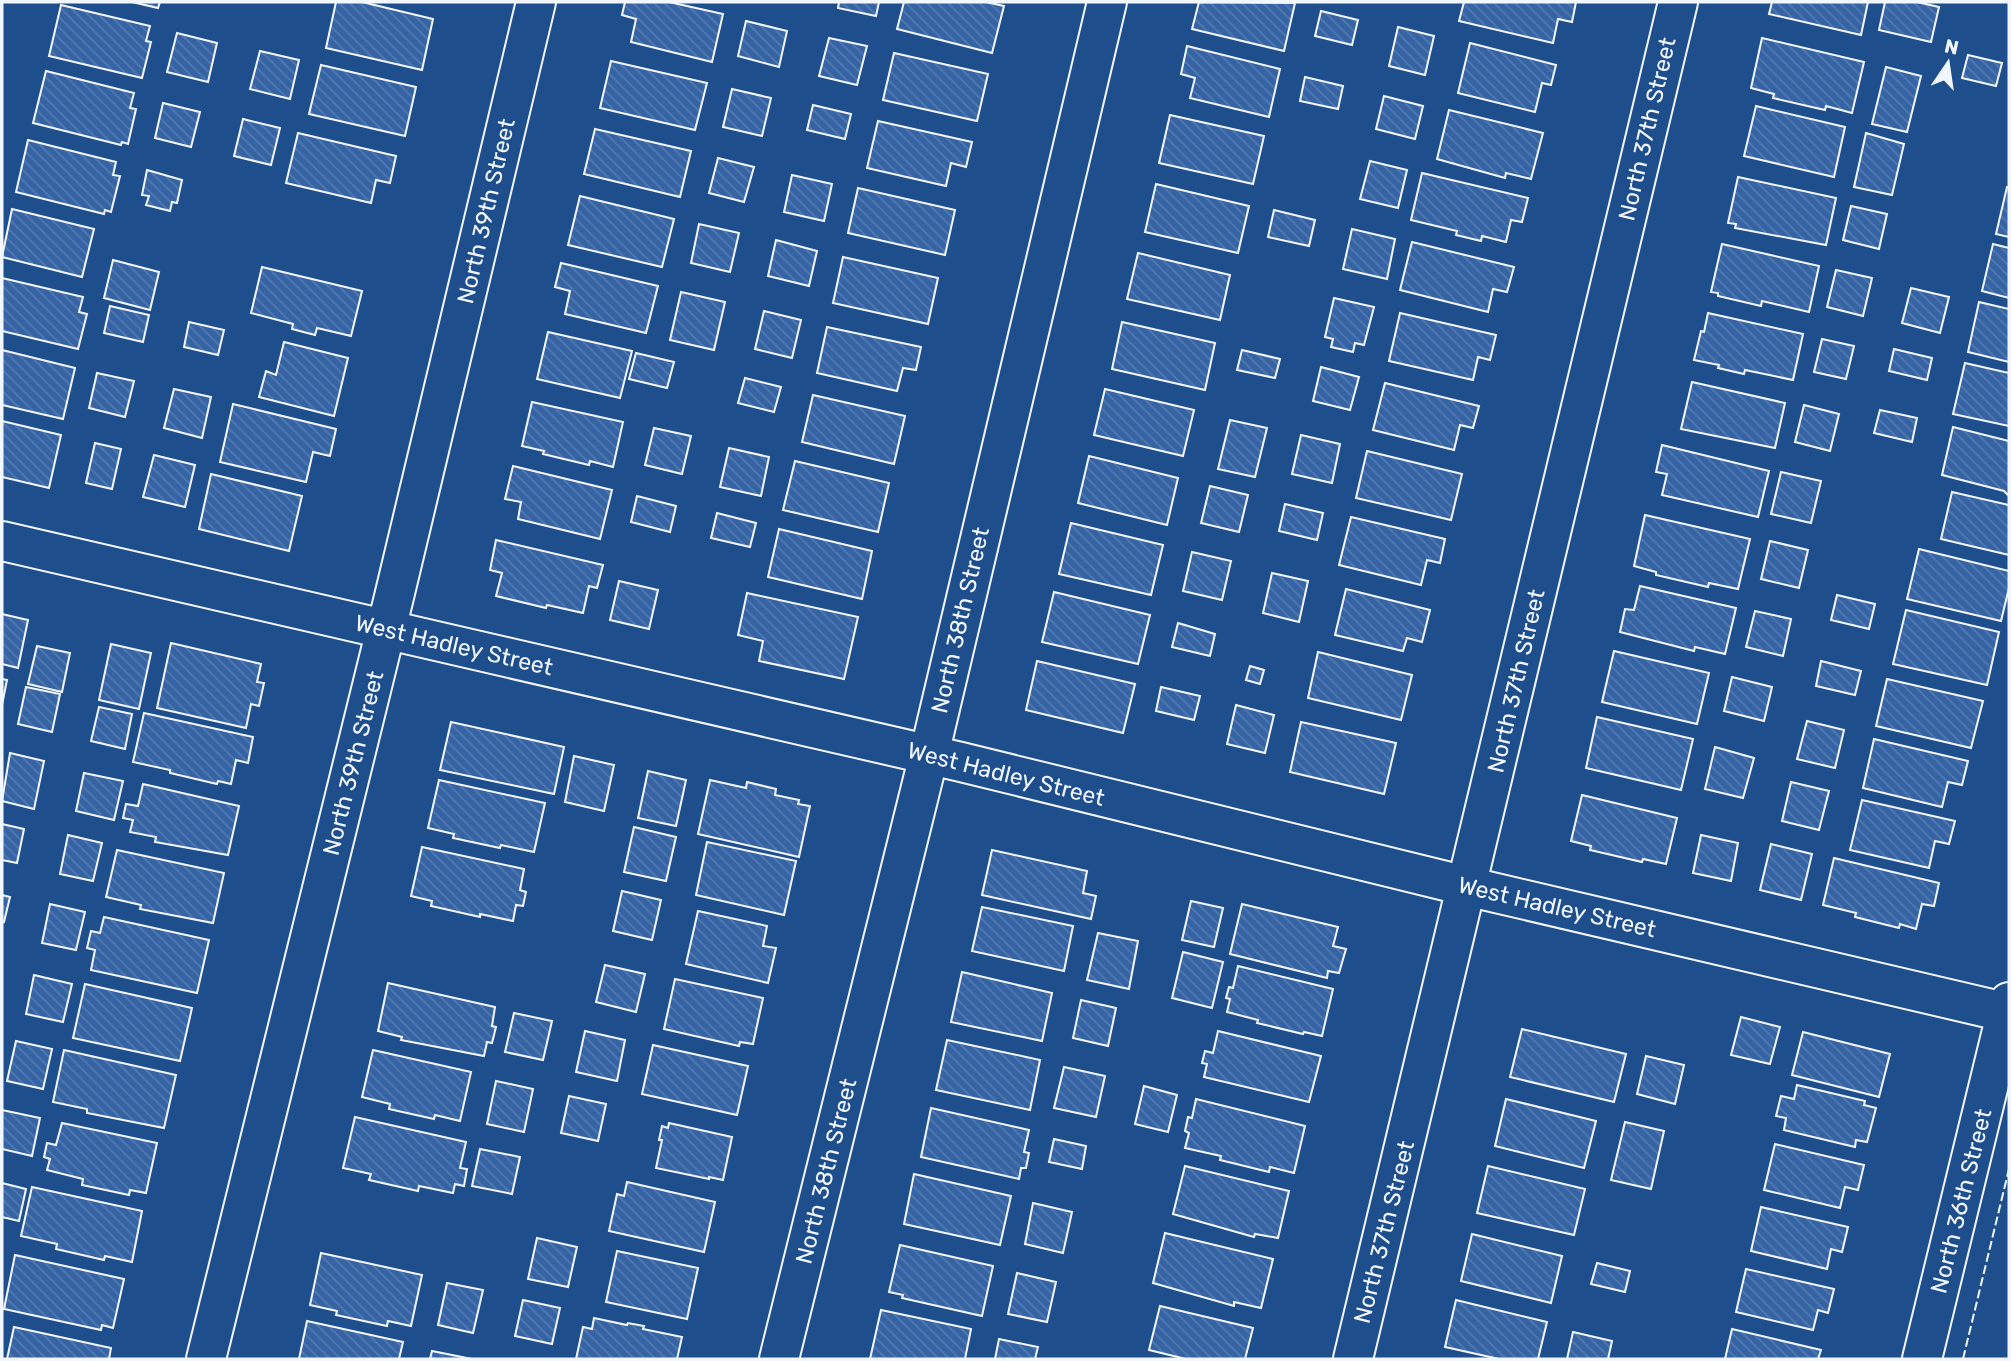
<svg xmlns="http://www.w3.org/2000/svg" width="2011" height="1361" font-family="Rubik,sans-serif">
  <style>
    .building { fill: url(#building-back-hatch); stroke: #f2f6ff; stroke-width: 2 }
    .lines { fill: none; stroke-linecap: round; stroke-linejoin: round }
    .minor-casing { stroke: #f2f6ff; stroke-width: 42 }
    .minor { stroke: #1f4e8c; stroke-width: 38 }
    .fence { stroke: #f2f6ff; stroke-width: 2; stroke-dasharray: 9 3.5; stroke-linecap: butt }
    .labels { text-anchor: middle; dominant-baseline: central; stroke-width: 5; stroke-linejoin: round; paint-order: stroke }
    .street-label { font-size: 23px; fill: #f2f6ff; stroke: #1f4e8c }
  </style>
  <defs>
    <pattern id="building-back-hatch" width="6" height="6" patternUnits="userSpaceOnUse" patternTransform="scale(1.75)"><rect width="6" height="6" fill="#3563a3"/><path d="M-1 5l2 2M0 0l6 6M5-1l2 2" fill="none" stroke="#537ab1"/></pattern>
  </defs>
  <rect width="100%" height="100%" fill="#1f4e8c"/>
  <g class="building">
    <polygon points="132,2 160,2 158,8"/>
    <polygon points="336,2 362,2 433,19 422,70 326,48"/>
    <polygon points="625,2 669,2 723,14 712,62 631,42 636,19 622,15"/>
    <polygon points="839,2 879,2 876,16 838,8"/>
    <polygon points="904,2 986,2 1004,6 992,53 897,29"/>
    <polygon points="1199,2 1295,3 1284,51 1192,29"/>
    <polygon points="1464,2 1576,2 1572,22 1558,19 1553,43 1459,21"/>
    <polygon points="1772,2 1868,2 1861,35 1769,14"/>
    <polygon points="1885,2 1917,2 1939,7 1931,42 1879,30"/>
    <polygon points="61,5 150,26 146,41 151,42 142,78 49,56"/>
    <polygon points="1321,11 1358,20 1352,45 1315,36"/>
    <polygon points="746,21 787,31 779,67 738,56"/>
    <polygon points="1398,27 1434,36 1425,75 1389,66"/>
    <polygon points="177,33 217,43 208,82 167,72"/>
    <polygon points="829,38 867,46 857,85 819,76"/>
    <polygon points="1762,38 1864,62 1852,113 1826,106 1825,110 1773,98 1774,94 1751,88"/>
    <polygon points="1470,43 1556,65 1551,85 1542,83 1535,112 1458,93"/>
    <polygon points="1187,46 1280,69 1269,117 1190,98 1195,78 1181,74"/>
    <polygon points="260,51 299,60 290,99 250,89"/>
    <polygon points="894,53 988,74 977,121 883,100"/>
    <polygon points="1968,55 2002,63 1996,86 1962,78"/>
    <polygon points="611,61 707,83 695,130 600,108"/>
    <polygon points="321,65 416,87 405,136 309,114"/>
    <polygon points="1886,67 1921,76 1907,132 1872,124"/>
    <polygon points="46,71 134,93 130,108 136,109 128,144 122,142 121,145 33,123"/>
    <polygon points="1305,77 1343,86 1338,109 1300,101"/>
    <polygon points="732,89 771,98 762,136 723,127"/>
    <polygon points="1384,96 1423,106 1415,139 1376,129"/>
    <polygon points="163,103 200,112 191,147 155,138"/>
    <polygon points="813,105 851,114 845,139 807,130"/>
    <polygon points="1756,106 1845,127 1834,177 1744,156"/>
    <polygon points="1449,110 1543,133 1531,179 1506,173 1505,178 1437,159"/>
    <polygon points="1170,115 1264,136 1253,184 1159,163"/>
    <polygon points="243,119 280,128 271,165 234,156"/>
    <polygon points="878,121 972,142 966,167 951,163 946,186 867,168"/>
    <polygon points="595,129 691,151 680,197 584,174"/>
    <polygon points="298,133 396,156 390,183 376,180 371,203 286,183"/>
    <polygon points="1866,133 1904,144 1892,195 1854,187"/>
    <polygon points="28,140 116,162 113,175 120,176 111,212 105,210 104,214 16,192"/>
    <polygon points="718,158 754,167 744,202 709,193"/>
    <polygon points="1370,161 1407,170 1398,208 1360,199"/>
    <polygon points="147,170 182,180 177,203 172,202 170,211 146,205 149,196 142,195"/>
    <polygon points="1422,173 1528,198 1522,222 1511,220 1506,242 1482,236 1481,241 1456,235 1457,231 1411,220"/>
    <polygon points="792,175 832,184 824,221 784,212"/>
    <polygon points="1738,177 1836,198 1826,245 1735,228 1736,224 1728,223"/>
    <polygon points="1156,184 1249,206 1238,253 1145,232"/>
    <polygon points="2007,187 2009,187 2009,237 1996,234"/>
    <polygon points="858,188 955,210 945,255 848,233"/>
    <polygon points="580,196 674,219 662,267 568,245"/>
    <polygon points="1851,206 1887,214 1879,249 1843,240"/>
    <polygon points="12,209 94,229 82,277 2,257"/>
    <polygon points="1274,210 1315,220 1309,246 1268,237"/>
    <polygon points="699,224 739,233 730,272 691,263"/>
    <polygon points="1352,229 1395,239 1387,279 1343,269"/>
    <polygon points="776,240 817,251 809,286 768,276"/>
    <polygon points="1412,242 1514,267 1507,292 1493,289 1488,312 1400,290"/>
    <polygon points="1722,244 1819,266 1809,312 1762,301 1761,306 1718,296 1718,293 1711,292"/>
    <polygon points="1993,244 2009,248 2009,298 1982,291"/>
    <polygon points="1138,253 1230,275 1220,320 1127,299"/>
    <polygon points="843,257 938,278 928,324 833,303"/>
    <polygon points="113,260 159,272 150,310 104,298"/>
    <polygon points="561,263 658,286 646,333 565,314 570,291 555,287"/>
    <polygon points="262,267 362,291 351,336 317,328 315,335 292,329 293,324 251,313"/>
    <polygon points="1836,270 1872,278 1863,316 1827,307"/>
    <polygon points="2,278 83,297 79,312 87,314 78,349 2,331"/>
    <polygon points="1911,288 1949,297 1940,333 1902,323"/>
    <polygon points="681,292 725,302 714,350 670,340"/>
    <polygon points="1334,298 1374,307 1364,345 1355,343 1353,352 1331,347 1333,339 1325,337"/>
    <polygon points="1979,302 2009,309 2009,362 1968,352"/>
    <polygon points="110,306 149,315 143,342 104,333"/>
    <polygon points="764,311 801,320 792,358 755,349"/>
    <polygon points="1400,313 1496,335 1490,360 1478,357 1473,380 1389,361"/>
    <polygon points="1708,313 1803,334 1793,380 1745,370 1744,374 1718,368 1719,365 1694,360 1701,331 1704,332"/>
    <polygon points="189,322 224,330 218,355 184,347"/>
    <polygon points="1122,322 1215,343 1205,390 1112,369"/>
    <polygon points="827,327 921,347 916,370 903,368 897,391 817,373"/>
    <polygon points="548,332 632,351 620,398 537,379"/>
    <polygon points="1822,339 1854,346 1846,379 1814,372"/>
    <polygon points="284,342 348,358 334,416 259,397 266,371 276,375"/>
    <polygon points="1894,349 1932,358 1927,380 1889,371"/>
    <polygon points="2,350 75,368 63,419 2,405"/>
    <polygon points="1242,350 1280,359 1275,378 1237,370"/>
    <polygon points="636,353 674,362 667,388 629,379"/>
    <polygon points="1965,363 2009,373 2009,426 1953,414"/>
    <polygon points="1321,367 1359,377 1350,410 1313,401"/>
    <polygon points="97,373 134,381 125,417 89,408"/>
    <polygon points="745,378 781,387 774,412 738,403"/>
    <polygon points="1692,382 1785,403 1775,448 1681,429"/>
    <polygon points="1385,383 1479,406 1473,428 1460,425 1454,450 1373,430"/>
    <polygon points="174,389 211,397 202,438 164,428"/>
    <polygon points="1105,389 1194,410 1183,456 1094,435"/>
    <polygon points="813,395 905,416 894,464 802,442"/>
    <polygon points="532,402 623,422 613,467 590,461 589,465 543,454 544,451 522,446"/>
    <polygon points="233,404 336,429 330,456 313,452 306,482 220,462"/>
    <polygon points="1804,405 1839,414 1830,451 1795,442"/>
    <polygon points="1880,410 1917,418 1912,442 1874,433"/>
    <polygon points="1230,420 1267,428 1255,477 1218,469"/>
    <polygon points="2,421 61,435 49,488 2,477"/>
    <polygon points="1953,427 2009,441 2009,496 2004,491 1942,475"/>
    <polygon points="654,428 691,436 682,474 645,465"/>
    <polygon points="1301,435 1340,444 1332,483 1292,474"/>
    <polygon points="95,443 121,449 112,489 86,483"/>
    <polygon points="1662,445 1769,471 1758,517 1662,495 1667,474 1656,472"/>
    <polygon points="729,448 769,457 761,496 720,487"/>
    <polygon points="1367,451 1462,474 1451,520 1356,498"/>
    <polygon points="154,455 195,465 185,507 143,497"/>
    <polygon points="1089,456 1178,478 1167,525 1078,503"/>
    <polygon points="795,461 889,483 878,532 783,510"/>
    <polygon points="513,466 612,490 600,539 518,519 521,502 505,499"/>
    <polygon points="1781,472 1821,481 1811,523 1771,514"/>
    <polygon points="211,474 302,496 289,551 199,529"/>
    <polygon points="1210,486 1248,495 1239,532 1201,523"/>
    <polygon points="1952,492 2009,505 2009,555 1941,539"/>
    <polygon points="637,496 676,506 670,532 631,522"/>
    <polygon points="1285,504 1323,513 1317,540 1279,531"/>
    <polygon points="717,513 756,523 750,547 711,538"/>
    <polygon points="1645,515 1750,539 1738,589 1709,583 1708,587 1656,575 1656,572 1634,566"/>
    <polygon points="1351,517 1445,539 1440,563 1427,560 1421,585 1339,565"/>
    <polygon points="1071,523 1163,545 1151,595 1059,574"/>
    <polygon points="779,529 872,551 862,599 768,577"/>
    <polygon points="496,540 603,565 597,588 589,586 583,613 547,605 546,608 496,596 502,573 490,570"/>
    <polygon points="1770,541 1808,550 1799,588 1761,579"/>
    <polygon points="1919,549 2009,571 2009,588 2001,621 1907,599"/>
    <polygon points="1192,552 1231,561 1222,600 1183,591"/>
    <polygon points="1272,573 1308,581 1299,622 1263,613"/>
    <polygon points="619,581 658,590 649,629 610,620"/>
    <polygon points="1640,586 1736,608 1725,654 1695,647 1694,651 1620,632 1625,609 1634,610"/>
    <polygon points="1346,589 1430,610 1422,642 1407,638 1403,651 1335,635"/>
    <polygon points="1054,592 1150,615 1138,664 1042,642"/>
    <polygon points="747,593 858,617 844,679 759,661 763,641 738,635"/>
    <polygon points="1837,595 1875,604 1869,629 1831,620"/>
    <polygon points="1906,610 1999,632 1987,685 1893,664"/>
    <polygon points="1755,611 1791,619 1783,656 1746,647"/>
    <polygon points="2,614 28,620 18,668 2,664"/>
    <polygon points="1178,623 1215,634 1210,656 1172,647"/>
    <polygon points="171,643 261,664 257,682 264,683 259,706 251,704 246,728 157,708"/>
    <polygon points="111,644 151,653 139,709 99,700"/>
    <polygon points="37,646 70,653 62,692 28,684"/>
    <polygon points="1614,651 1709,673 1697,724 1602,702"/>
    <polygon points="1318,652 1412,675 1401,720 1308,698"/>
    <polygon points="1037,661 1135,684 1123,733 1026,710"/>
    <polygon points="1821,661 1861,671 1855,695 1816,686"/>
    <polygon points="1250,666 1264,670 1260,684 1246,680"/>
    <polygon points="1732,677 1772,687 1764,721 1724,711"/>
    <polygon points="2,679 7,680 2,705"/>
    <polygon points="1887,679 1983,701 1971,748 1876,726"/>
    <polygon points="26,687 60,694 52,732 18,724"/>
    <polygon points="1161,687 1200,696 1194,720 1156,711"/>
    <polygon points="1236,705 1274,715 1265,753 1227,744"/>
    <polygon points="99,707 132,714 125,749 91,741"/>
    <polygon points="144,713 253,737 248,763 236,760 231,784 218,781 217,784 170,773 170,770 133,762"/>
    <polygon points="1597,717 1693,739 1681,790 1586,768"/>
    <polygon points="1807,721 1844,730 1835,768 1797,759"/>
    <polygon points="451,722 564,747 554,794 440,770"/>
    <polygon points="1301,722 1396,743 1384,794 1290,772"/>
    <polygon points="1874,739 1968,761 1962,785 1948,782 1942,807 1863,788"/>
    <polygon points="1715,747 1754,758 1743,798 1705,789"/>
    <polygon points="10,753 44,761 34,809 2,801"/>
    <polygon points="574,756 614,765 604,811 565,802"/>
    <polygon points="648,771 686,780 676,826 638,818"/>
    <polygon points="84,773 123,781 114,820 76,811"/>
    <polygon points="439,780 545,803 534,852 501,845 500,848 453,838 454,834 428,828"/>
    <polygon points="710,780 746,788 747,782 776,789 775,795 799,800 798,804 810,806 799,857 698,834"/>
    <polygon points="1791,782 1829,791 1819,830 1782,821"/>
    <polygon points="143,784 239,806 228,855 155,842 156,837 130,832 133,820 123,818 126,804 138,806"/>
    <polygon points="1582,795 1677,818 1666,864 1643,859 1642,862 1590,850 1591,846 1571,841"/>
    <polygon points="1862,800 1955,821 1949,844 1935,841 1929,868 1850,850"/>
    <polygon points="2,824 24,829 17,863 2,860"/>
    <polygon points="634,827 676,837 666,881 624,872"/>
    <polygon points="68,835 102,843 93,881 60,874"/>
    <polygon points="1701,835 1738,843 1731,881 1693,873"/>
    <polygon points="707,842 796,861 784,915 696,895"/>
    <polygon points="1771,844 1812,854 1801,900 1760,890"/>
    <polygon points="422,847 524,869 520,890 526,892 523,906 516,905 513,921 480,914 480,917 431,906 432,901 411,896"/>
    <polygon points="117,850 224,873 213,923 140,909 141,905 106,897"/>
    <polygon points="992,850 1087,871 1083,893 1096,896 1091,919 982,895"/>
    <polygon points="1834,858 1939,883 1934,906 1922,904 1916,929 1900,924 1899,928 1855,917 1856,913 1823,905"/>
    <polygon points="622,891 661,900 652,940 613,931"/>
    <polygon points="2,895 10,897 4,922 2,921"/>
    <polygon points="1191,901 1223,908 1214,947 1182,940"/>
    <polygon points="50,904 85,912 76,950 42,943"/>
    <polygon points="1242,904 1338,927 1333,946 1346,949 1339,973 1328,971 1327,978 1230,954"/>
    <polygon points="982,907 1073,926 1064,971 972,951"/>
    <polygon points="698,911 767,926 763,946 776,948 768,983 686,964"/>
    <polygon points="104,917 209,940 197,993 91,970 95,950 87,948 91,931 100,933"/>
    <polygon points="1098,933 1138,941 1129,989 1087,980"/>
    <polygon points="1183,952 1223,962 1212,1008 1172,998"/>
    <polygon points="605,965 645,974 636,1012 596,1002"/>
    <polygon points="1238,966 1333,989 1322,1036 1304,1032 1303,1034 1257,1023 1258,1020 1227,1012 1230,999 1226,998 1229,987 1233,988"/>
    <polygon points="962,972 1052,993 1042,1041 951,1022"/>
    <polygon points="34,975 72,984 63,1022 26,1014"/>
    <polygon points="675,979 763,998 753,1044 740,1042 739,1046 664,1029"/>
    <polygon points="388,983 495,1007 492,1026 496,1027 492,1043 487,1042 484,1056 401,1040 402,1037 378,1031"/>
    <polygon points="85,984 192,1008 180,1061 73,1038"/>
    <polygon points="1081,1000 1116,1008 1108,1046 1073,1038"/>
    <polygon points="514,1013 552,1021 543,1060 505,1052"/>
    <polygon points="1741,1017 1780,1027 1770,1064 1731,1055"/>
    <polygon points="1522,1029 1626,1054 1614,1102 1510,1077"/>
    <polygon points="585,1031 625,1040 617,1081 576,1072"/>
    <polygon points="1218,1031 1321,1056 1309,1102 1204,1077 1207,1064 1202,1063 1205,1051 1213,1053"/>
    <polygon points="1803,1032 1890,1054 1879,1097 1792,1075"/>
    <polygon points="947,1040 1040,1060 1030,1110 936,1090"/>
    <polygon points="16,1041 52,1049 43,1089 7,1081"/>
    <polygon points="653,1045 748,1066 737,1115 642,1094"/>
    <polygon points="64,1050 176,1075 164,1128 87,1113 87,1109 53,1102"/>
    <polygon points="373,1050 471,1072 460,1121 435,1115 434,1119 389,1109 390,1104 362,1097"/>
    <polygon points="1646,1056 1684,1065 1675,1104 1637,1094"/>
    <polygon points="1064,1067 1105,1076 1096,1117 1054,1108"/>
    <polygon points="496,1081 533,1089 524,1132 487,1124"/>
    <polygon points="1797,1085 1865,1101 1864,1105 1876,1108 1867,1142 1856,1140 1855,1147 1784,1130 1786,1118 1776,1116 1781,1096 1794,1099"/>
    <polygon points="1144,1086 1177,1095 1168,1132 1135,1124"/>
    <polygon points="569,1096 606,1104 598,1141 561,1133"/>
    <polygon points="1196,1099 1305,1126 1294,1173 1270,1167 1269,1172 1220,1160 1221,1156 1185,1148 1189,1133 1185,1131 1188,1117 1192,1118"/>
    <polygon points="1506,1099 1596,1121 1584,1168 1495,1146"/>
    <polygon points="931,1108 1029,1130 1024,1152 1029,1153 1026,1168 1021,1168 1019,1179 921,1157"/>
    <polygon points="2,1110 40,1118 32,1156 2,1149"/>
    <polygon points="355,1117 466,1142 460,1168 467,1169 464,1186 455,1184 453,1193 419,1186 418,1191 369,1180 371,1174 343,1168"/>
    <polygon points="1625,1122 1664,1131 1651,1189 1611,1180"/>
    <polygon points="62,1123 157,1143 146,1193 130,1190 129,1195 82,1185 83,1179 47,1170 50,1159 44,1157 47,1143 56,1145"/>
    <polygon points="669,1123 732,1137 723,1180 709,1177 709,1179 656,1168 662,1140 659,1140 662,1126 668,1128"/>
    <polygon points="1054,1139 1086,1146 1082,1169 1049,1162"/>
    <polygon points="1775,1144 1864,1165 1858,1190 1845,1187 1840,1208 1764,1190"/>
    <polygon points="480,1149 520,1157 512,1194 472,1186"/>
    <polygon points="1185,1166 1289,1191 1278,1238 1255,1234 1254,1237 1173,1214"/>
    <polygon points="1488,1166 1585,1189 1574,1235 1477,1213"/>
    <polygon points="914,1174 1011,1196 1000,1245 904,1224"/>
    <polygon points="627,1182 715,1202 704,1252 609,1231 617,1194 624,1196"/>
    <polygon points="2,1183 26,1189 19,1221 2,1217"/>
    <polygon points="32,1187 142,1211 132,1262 105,1256 104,1260 56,1249 57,1244 21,1236"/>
    <polygon points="1033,1203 1072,1212 1063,1253 1025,1244"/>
    <polygon points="1761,1207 1848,1227 1842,1252 1831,1249 1827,1269 1751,1251"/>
    <polygon points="1165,1233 1273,1259 1261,1308 1234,1302 1234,1306 1153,1283"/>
    <polygon points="1472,1234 1562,1256 1551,1303 1461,1281"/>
    <polygon points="537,1238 577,1247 568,1287 528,1279"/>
    <polygon points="900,1245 993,1266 982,1316 902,1298 903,1295 889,1292"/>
    <polygon points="617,1251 698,1268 687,1319 606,1302"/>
    <polygon points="321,1253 422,1275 411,1326 388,1321 387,1326 336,1315 337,1311 310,1305"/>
    <polygon points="15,1255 124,1279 113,1328 102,1325 101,1330 4,1309"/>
    <polygon points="1597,1263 1630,1271 1625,1292 1591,1284"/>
    <polygon points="1746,1269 1834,1289 1828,1313 1818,1310 1813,1330 1736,1312"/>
    <polygon points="1017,1273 1056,1282 1047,1322 1008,1314"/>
    <polygon points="447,1283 483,1290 473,1333 438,1325"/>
    <polygon points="523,1300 560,1308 552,1344 515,1336"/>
    <polygon points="1456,1300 1547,1322 1538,1359 1499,1359 1445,1347"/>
    <polygon points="1160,1306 1253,1328 1245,1359 1186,1359 1149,1350"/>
    <polygon points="881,1310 971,1329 965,1359 870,1359"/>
    <polygon points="594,1318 627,1325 628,1323 644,1326 643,1329 682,1337 677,1359 576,1359 583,1327 592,1329"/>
    <polygon points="307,1321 403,1342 399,1359 299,1359"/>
    <polygon points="14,1327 111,1348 109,1359 7,1359"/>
    <polygon points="1732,1329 1821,1350 1818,1359 1725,1359"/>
    <polygon points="1573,1332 1612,1341 1608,1359 1567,1359"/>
    <polygon points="999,1339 1038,1347 1035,1359 995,1359"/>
    <polygon points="432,1351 472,1359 430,1359"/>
  </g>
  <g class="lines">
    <defs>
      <g id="minor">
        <polyline points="2,541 961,762 1466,886 2009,1013"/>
        <polyline points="206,1359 394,597 536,2"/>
        <polyline points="779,1359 929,755 1107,2"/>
        <polyline points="1353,1359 1678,2"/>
        <polyline points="1922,1359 2009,1002"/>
      </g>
    </defs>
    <use href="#minor" class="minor-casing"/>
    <use href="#minor" class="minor"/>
    <polyline class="fence" points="1963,1359 2009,1169"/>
  </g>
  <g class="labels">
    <g class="street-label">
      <text transform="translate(1647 129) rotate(-77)">North 37th Street</text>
      <text transform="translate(486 211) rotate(-77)">North 39th Street</text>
      <text transform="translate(960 620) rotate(-77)">North 38th Street</text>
      <text transform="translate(454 645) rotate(13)">West Hadley Street</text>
      <text transform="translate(1516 681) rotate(-77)">North 37th Street</text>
      <text transform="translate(353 763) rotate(-76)">North 39th Street</text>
      <text transform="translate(1006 774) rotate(14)">West Hadley Street</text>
      <text transform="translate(1557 907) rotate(13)">West Hadley Street</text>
      <text transform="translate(826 1171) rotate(-76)">North 38th Street</text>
      <text transform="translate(1961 1201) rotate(-76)">North 36th Street</text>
      <text transform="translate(1384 1232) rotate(-76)">North 37th Street</text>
    </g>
  </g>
  <rect width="2011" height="1361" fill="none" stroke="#f2f6ff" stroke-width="7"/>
  <g transform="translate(1948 63) rotate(13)" stroke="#1f4e8c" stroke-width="5" paint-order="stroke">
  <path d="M0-5L12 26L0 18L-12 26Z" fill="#f2f6ff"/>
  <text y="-10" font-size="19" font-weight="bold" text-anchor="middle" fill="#f2f6ff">N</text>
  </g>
</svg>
